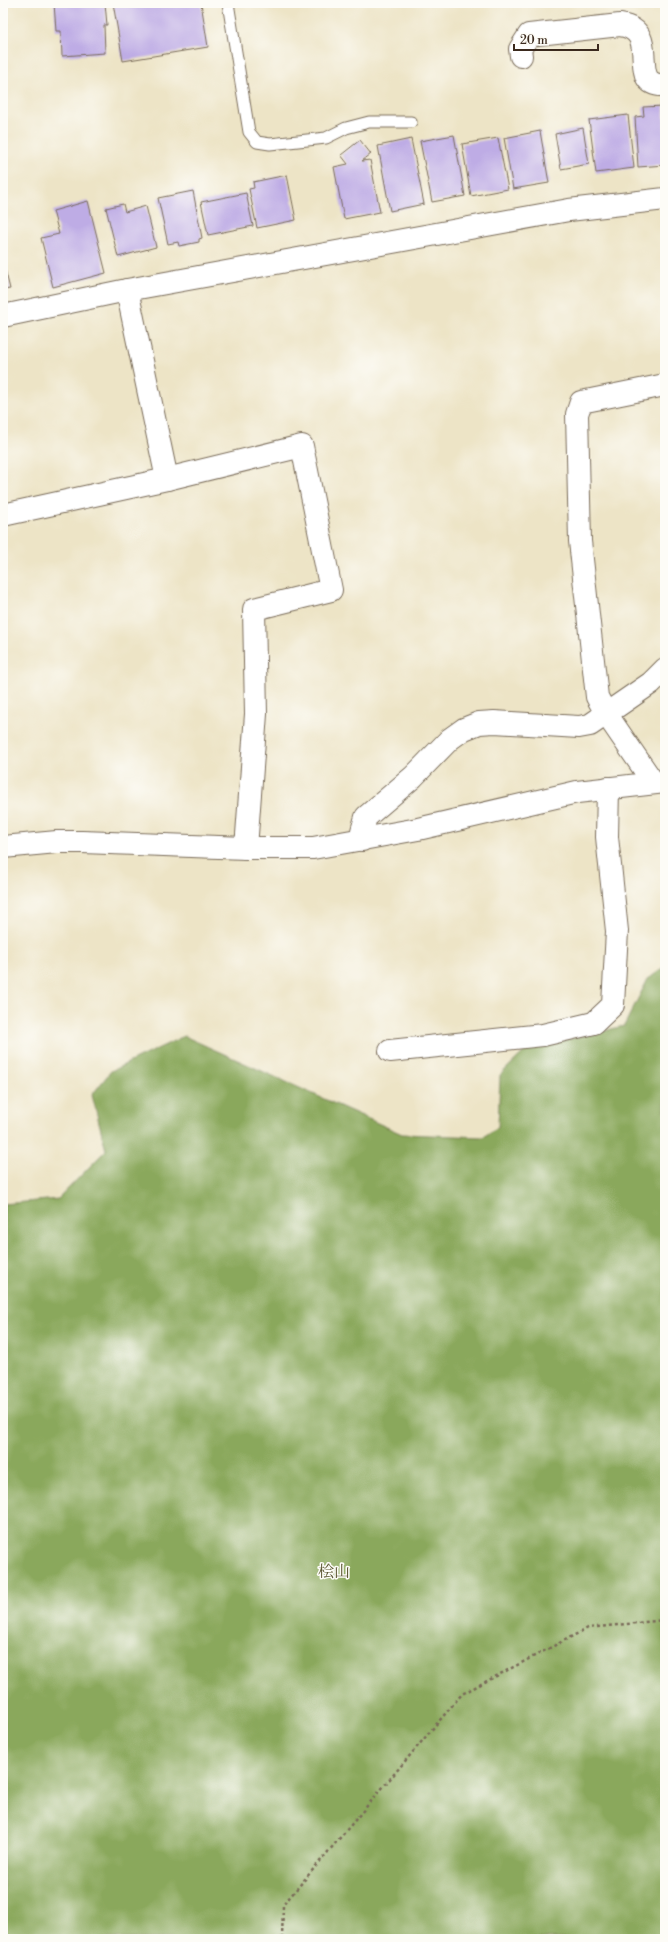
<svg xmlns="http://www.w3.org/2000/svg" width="668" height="1942" font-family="'Libre Bodoni','Noto Serif JP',serif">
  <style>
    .forest { fill: #8aa85b; stroke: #62693c }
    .building { fill: #beace5 }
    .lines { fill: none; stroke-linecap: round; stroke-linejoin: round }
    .lane-casing { stroke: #796b59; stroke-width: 13 }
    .street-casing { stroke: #796b59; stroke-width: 24 }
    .path { stroke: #796b59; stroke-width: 2.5; stroke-dasharray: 3 3; stroke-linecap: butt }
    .lane { stroke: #fff; stroke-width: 11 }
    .street { stroke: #fff; stroke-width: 22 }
    .labels { text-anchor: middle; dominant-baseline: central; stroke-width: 3; stroke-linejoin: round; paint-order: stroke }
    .park-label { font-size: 16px; fill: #5d5834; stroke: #fdfcf7 }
  </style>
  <rect width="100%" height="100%" fill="#fdfcf7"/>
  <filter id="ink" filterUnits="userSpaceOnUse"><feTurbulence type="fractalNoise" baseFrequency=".025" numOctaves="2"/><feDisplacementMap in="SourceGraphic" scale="8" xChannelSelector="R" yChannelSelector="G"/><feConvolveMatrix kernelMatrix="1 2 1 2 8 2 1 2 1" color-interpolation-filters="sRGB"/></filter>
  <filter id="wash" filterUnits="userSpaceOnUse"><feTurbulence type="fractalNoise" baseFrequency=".012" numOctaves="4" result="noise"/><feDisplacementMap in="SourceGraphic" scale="16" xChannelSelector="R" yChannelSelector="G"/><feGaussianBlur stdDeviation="0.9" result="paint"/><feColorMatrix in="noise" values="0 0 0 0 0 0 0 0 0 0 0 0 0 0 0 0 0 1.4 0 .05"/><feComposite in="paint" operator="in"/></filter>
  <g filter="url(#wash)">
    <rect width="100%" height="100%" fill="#ede4c6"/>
    <polygon class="forest" points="665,967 665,1939 3,1939 3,1204 58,1199 106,1150 92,1095 111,1071 184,1036 402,1134 483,1137 498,1127 500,1075 527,1049 624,1026 648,979"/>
    <g id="blocks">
      <g class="building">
        <polygon points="54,3 105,3 107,25 104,25 105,53 62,56 61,31 56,31"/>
        <polygon points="113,3 201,3 208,47 123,61"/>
        <polygon points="664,106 665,165 638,167 635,117 644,116 643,107"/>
        <polygon points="628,115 634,168 596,173 589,120"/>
        <polygon points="583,128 589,164 561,169 555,134"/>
        <polygon points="540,131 549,183 513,189 504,138"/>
        <polygon points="454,135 465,196 432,202 420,141"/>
        <polygon points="498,138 508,189 471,196 462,144"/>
        <polygon points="411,139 424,204 390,211 378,146"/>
        <polygon points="360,140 371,154 362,161 370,160 380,212 344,219 334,167 348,164 341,155"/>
        <polygon points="287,175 296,220 257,228 249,189 254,188 253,182"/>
        <polygon points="193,191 202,238 199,239 199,242 179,246 178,242 168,244 158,198"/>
        <polygon points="246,193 253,226 208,235 201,202"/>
        <polygon points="88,201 106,273 53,287 41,238 59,234 53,211"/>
        <polygon points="123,204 125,212 146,206 156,247 118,257 106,208"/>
        <polygon points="3,261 10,289 3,290"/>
      </g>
    </g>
  </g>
  <g filter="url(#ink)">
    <use href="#blocks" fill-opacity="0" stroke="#796b59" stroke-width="1"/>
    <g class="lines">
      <defs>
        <polyline id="lane" points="228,3 249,132 257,142 270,144 326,138 346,128 369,122 411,122"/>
        <g id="street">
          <path d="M521 56 520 49 529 35 620 25C664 31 624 87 665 85"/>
          <polyline points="3,316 127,290 569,210 665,199"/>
          <polyline points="167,479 302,446 331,590 254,609 256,714 246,848"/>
          <polyline points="3,515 167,479 127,290"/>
          <polyline points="653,782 607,715 597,697 580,541 577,414 581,402 665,385"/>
          <polyline points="362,840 362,831 366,817 413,777 450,739 464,729 479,723 494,722 579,727 590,725 651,683 665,669"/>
          <polyline points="3,847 57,842 82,842 246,848 313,848 418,829 577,792 665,782"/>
          <polyline points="390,1051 543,1035 594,1023 613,1005 617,931 607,837 608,788"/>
        </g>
      </defs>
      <use href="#lane" class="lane-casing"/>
      <use href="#street" class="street-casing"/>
      <polyline class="path" points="282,1939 283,1905 462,1694 588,1628 665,1620"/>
      <use href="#lane" class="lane"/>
      <use href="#street" class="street"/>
    </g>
  </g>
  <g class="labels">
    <g class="park-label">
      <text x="334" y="1572">桧山</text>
    </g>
  </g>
  <rect width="668" height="1942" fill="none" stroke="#fdfcf7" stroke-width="16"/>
  <path d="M514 44v6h84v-6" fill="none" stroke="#3b2a1e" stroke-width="2"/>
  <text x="520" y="44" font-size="12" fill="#3b2a1e" stroke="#fdfcf7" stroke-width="3" paint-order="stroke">20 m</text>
</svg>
